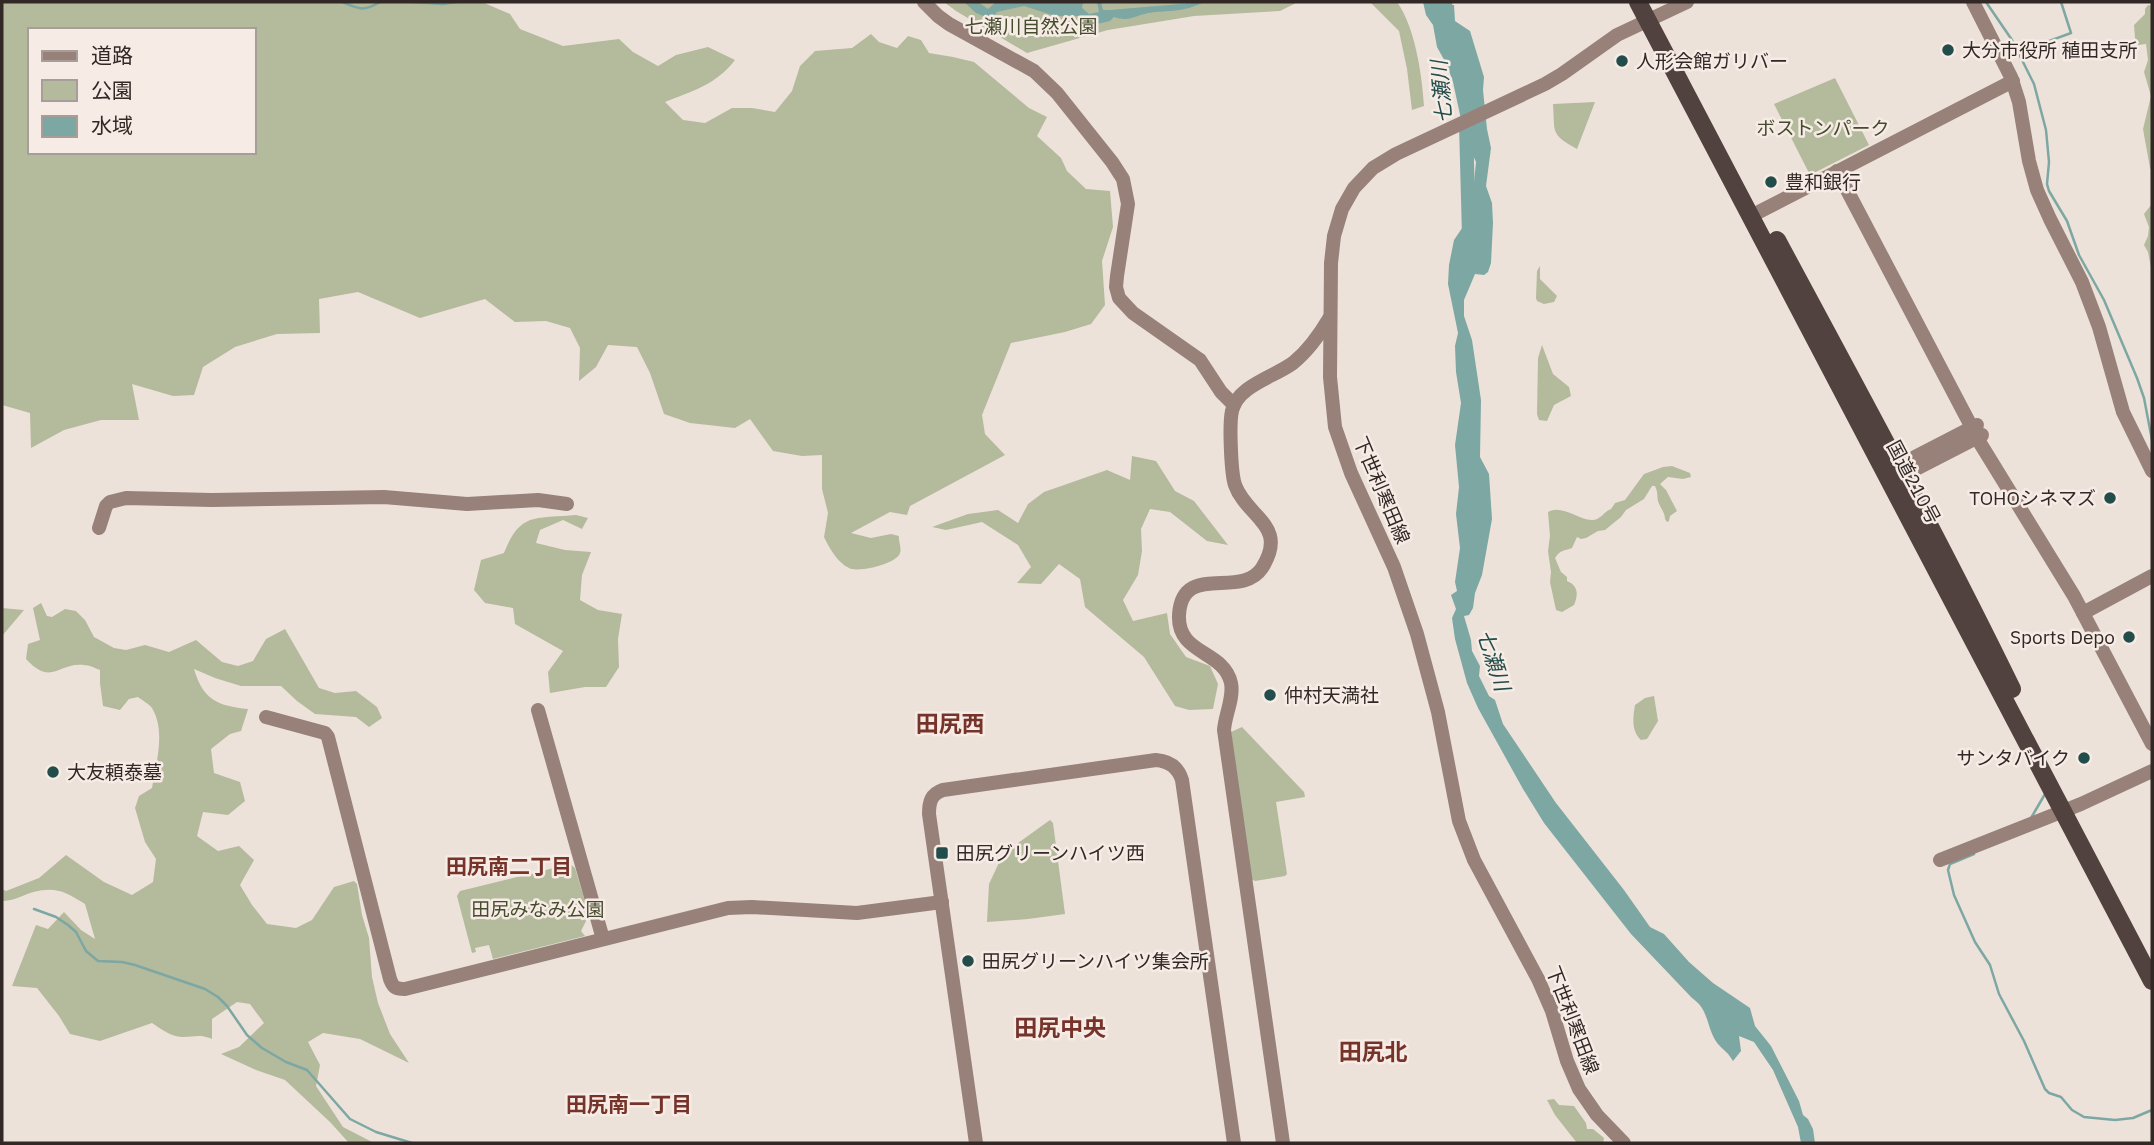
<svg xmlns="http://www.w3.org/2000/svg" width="2154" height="1145" font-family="'IBM Plex Sans','Noto Sans JP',sans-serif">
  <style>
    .green { fill: #b4ba9c; fill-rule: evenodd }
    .water { fill: #7da7a3 }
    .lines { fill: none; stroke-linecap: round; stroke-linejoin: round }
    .stream { stroke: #7da7a3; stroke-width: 2.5 }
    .river { stroke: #7da7a3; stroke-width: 14 }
    .secondary { stroke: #978179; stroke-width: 14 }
    .highway { stroke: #51423f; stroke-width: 18 }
    .poi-dot { fill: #224d4b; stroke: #f6ece5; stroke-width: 2.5 }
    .labels { text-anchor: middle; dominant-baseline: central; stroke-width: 5; stroke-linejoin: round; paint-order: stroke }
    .park-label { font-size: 19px; fill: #454c2e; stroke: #f6ece5 }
    .poi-label { font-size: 19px; fill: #322927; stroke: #f6ece5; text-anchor: start }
    .street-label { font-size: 19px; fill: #322927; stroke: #f6ece5 }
    .water-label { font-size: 21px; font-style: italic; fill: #224d4b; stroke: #f6ece5 }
    .neighbourhood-label { font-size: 21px; font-weight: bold; fill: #76332a; stroke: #f6ece5 }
    .quarter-label { font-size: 23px; font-weight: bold; fill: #76332a; stroke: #f6ece5 }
  </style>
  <rect width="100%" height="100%" fill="#ede2da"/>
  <g class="green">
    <path d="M2 2H482L510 14 520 29 563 46 619 39 633 52 658 66 676 55 708 47 735 60C716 85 692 91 665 102L683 120 705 123 732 108H752L775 112 792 91 800 66 815 51 852 48 871 34 879 42 897 48 908 36 921 40 929 53 953 57 974 62 1029 108 1047 117 1037 136 1061 158 1067 171 1086 189 1110 191 1113 227 1102 261 1105 305 1091 324 1065 332 1011 343 982 415 985 434 1005 455 910 506 907 515 890 512 851 533 871 538 891 534 899 536C898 541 902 548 900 553 897 564 858 573 849 568 838 563 829 548 824 537L828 513 822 489V455L802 456 773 451 750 419 735 428 690 423 664 414 650 373 637 347 608 345 596 367 579 381 580 348 570 328 546 321 515 322 485 299 420 318 358 292 319 299 320 333 277 334 235 347 203 367 194 395 173 396 132 384 139 420H101L64 430 31 448 30 413 2 405ZM30 30H254V152H30Z"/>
    <polygon points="944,2 1298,2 1280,11 1194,16 1108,30 1027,53 956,11"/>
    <path d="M1370 2H1397C1415 27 1422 74 1424 106L1412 110 1407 69 1399 31Z"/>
    <polygon points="2148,5 2152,6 2152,171 2150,168 2143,129 2151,96 2144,72 2148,60 2146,44 2138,45 2135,38 2134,25 2145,14 2145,9"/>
    <polygon points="1835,78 1869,145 1810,175 1774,104"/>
    <path d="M1595 102 1577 149C1550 134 1555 133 1553 104Z"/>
    <polygon points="2151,205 2152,205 2152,273 2148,252 2144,245 2148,236 2149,227 2144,214"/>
    <polygon points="1540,266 1540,279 1557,296 1554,302 1544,304 1537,301 1536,298 1537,271"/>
    <polygon points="1542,345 1553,374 1569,387 1571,396 1554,405 1547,421 1539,420 1537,414 1538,358"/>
    <polygon points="1132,456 1156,461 1175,491 1194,501 1228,545 1207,541 1170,512 1150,509 1141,529 1142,551 1138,575 1123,600 1133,621 1167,613 1170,634 1186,657 1210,666 1218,684 1213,709 1189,710 1175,706 1144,657 1085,607 1080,579 1059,564 1041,584 1017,583 1031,567 1018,545 982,522 946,530 932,527 968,514 998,510 1018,523 1028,504 1044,492 1107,470 1130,480"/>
    <path d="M1672 466 1690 473 1691 477 1683 479 1668 477 1660 484 1666 490 1677 511 1670 516 1669 521 1667 522 1665 519C1665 512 1660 508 1658 501 1657 496 1658 492 1655 486H1652L1644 499 1626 510 1621 517 1605 530 1598 531 1586 538 1581 539 1577 537 1572 548C1564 551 1560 550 1555 558L1561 572 1567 577V581C1579 586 1578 595 1574 605L1562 612 1556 610 1550 582 1551 572 1548 551 1550 536 1548 512C1561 504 1577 519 1592 520 1601 520 1603 512 1611 509L1615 503 1625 500 1644 474 1663 467Z"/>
    <path d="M576 515 588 518 582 529 563 520 540 530 536 543 565 550 591 552 582 575 580 600 598 610 622 614 618 639 619 667 606 687H585L550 693 548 672 563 651 515 624 513 608 485 603 474 590 481 560 504 553C520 511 537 519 576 515Z"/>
    <path d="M41 603 47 616 52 617 65 609 76 611 85 620 94 637 114 648 126 650 145 645 169 652 196 640 222 662 238 666 253 661 266 639 285 629 319 688 335 693 356 691 377 707 382 718 369 727 356 717 315 714 297 701 281 686H241L215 678 194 669C203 700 218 706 248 709L241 731 230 734 211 749 214 773 240 782 245 801 228 815 203 812 197 836 218 851 239 846 254 860 240 885 252 905 267 924 296 928 312 920 334 887 354 881 357 884 362 915 369 938 372 977 378 1003 390 1034 409 1063 360 1039 323 1033 308 1042 320 1065 316 1086 343 1127 374 1143H349L330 1122 285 1080 256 1070 221 1054 239 1047 264 1023 250 1004 237 1002 212 1019V1039C198 1034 197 1037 184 1037 171 1037 161 1029 152 1023L100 1041 70 1034 59 1016 37 988 12 986 36 925 48 929 64 912 81 930 95 939 85 904C64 891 55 886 30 893 19 897 13 901 2 901V889L6 891 39 878 66 855 104 882 132 895 153 882 156 859 145 842 135 808 139 796 152 788C156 764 166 731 152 708 149 704 142 700 138 697L129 699 120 710 103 706 100 683V670C95 668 89 665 84 665 58 662 52 687 26 659L28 644 40 640 33 608Z"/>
    <polygon points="2,608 24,610 2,636"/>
    <path d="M1654 696 1658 721 1647 739 1641 740C1631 731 1633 717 1635 705L1645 698Z"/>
    <polygon points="1242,727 1304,792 1305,797 1276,802 1287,874 1285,876 1255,881 1251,879 1231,732"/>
    <polygon points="1050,820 1053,823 1065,914 1028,919 987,922 989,884 1003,854"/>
    <polygon points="570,864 575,868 590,918 587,919 581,931 585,936 493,959 489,945 475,948 476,952 472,953 457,896 460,891"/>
    <polygon points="1554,1099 1559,1105 1574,1106 1586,1123 1587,1129 1593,1129 1604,1138 1603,1143 1577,1143 1555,1115 1547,1100"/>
  </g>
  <g class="water">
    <path d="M964 2H978L988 9 996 2H1083L1082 8 1089 14 1099 12 1097 2H1101L1103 10H1110L1204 2C1182 13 1170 10 1148 13 1134 16 1130 22 1114 17L1110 21 1097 24 1082 16H1055L1024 6 997 12 991 19 976 13Z"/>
    <path d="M1423 2H1453L1452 5H1454L1455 21 1470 31 1484 77 1483 90 1487 129 1491 148 1486 186 1492 203 1493 223 1491 263 1488 272 1484 275 1475 274 1464 300V316L1472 340 1481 400 1480 457 1489 474 1492 519 1482 575 1475 593 1473 608 1469 615 1464 616 1471 640 1472 651 1480 666 1479 676 1489 696 1495 700 1503 724 1556 803 1624 890 1650 927 1664 934 1689 962 1713 983 1750 1008 1755 1026 1771 1046 1799 1101 1803 1115 1808 1119 1813 1129 1815 1143H1801L1798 1127 1773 1070 1754 1042 1739 1036 1741 1051 1733 1061C1727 1051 1724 1051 1718 1044 1706 1029 1710 1010 1692 998L1631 934 1544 823 1523 789 1478 708 1467 683 1455 639 1452 618 1456 609 1451 595 1457 591 1455 582 1460 548 1456 514 1459 487 1455 445 1461 403 1456 372 1455 346 1458 333 1448 284 1449 265 1454 240 1471 215 1476 162 1465 138 1453 82 1447 65 1437 47 1433 25 1426 15Z"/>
  </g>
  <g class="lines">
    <g class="stream">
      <path d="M342 2C359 9 363 12 380 2"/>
      <polyline points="413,2 443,4 456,2"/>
      <polyline points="1986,2 2012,40 2034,84 2046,130 2049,162 2047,184 2049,191 2067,221 2079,255 2104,300 2137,378 2144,398 2152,440"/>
      <polyline points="2019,52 2071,33 2061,2"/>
      <polyline points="2031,818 2045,794"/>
      <polyline points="1974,854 1950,864 1948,870 1954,895 1975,942 1990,965 1999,994 2024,1041 2045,1089 2049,1093 2061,1097 2072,1110 2084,1117 2115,1120 2133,1118 2152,1110"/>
      <polyline points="34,909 56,917 68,925 76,932 86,951 98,961 122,962 135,965 205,989 218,997 227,1006 247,1035 262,1048 286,1062 307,1070 350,1119 376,1132 412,1143"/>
    </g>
    <polyline class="river" points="1466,124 1469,236"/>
    <g class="secondary">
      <polyline points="924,2 938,16 949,24 1034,71 1057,93 1112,162 1123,179 1128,204 1117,276 1116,287 1119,298 1133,313 1200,360 1221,392 1234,405"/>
      <polyline points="1973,2 2011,77 2019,102 2029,161 2037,190 2050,219 2082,282 2099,327 2123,412 2152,471"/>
      <polyline points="1837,171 1980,443 2074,596 2152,744"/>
      <polyline points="1751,216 2013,81"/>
      <polyline points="1891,473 1915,457 1977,425"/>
      <polyline points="1892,476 1912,471 1982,435"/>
      <polyline points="99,528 106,506 110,502 126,498 212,500 384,497 467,504 538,500 567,504"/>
      <polyline points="2083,613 2152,576"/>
      <polyline points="538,710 603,939"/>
      <path d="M266 717 325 733 328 737 390 979C393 987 395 989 405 989L728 908 752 907 857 913 942 902"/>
      <polyline points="1940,860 2081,804 2152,771"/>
      <path d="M976 1143 929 814C929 802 931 794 943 790L1156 760C1169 761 1178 767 1182 780L1234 1143"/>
      <path d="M1283 1143 1224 730C1225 715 1234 698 1231 683 1224 650 1177 655 1179 615 1182 561 1241 600 1262 568 1289 525 1247 518 1235 485 1231 473 1229 424 1232 411 1237 386 1274 377 1293 363 1308 351 1320 334 1330 317"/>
      <polyline points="1624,1143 1597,1115 1579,1089 1567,1061 1552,1011 1538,979 1474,860 1459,821 1438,712 1417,634 1394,567 1351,473 1335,427 1330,377 1331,263 1334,236 1342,209 1354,188 1373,168 1396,154 1545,84 1562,74 1617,35 1687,2"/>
    </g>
    <g class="highway">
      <polyline points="1638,2 2152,981"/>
      <path d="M1777 240C1857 389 1938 537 2012 689"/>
    </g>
  </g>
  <g class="poi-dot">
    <circle cx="1948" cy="50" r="7"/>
    <circle cx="1622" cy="61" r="7"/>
    <circle cx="1771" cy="182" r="7"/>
    <circle cx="2110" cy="498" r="7"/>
    <circle cx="2129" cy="637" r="7"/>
    <circle cx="1270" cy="695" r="7"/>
    <circle cx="2084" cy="758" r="7"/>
    <circle cx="53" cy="772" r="7"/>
    <rect x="935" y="846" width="14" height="14" rx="3.5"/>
    <circle cx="968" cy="961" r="7"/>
  </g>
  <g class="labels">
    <g class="park-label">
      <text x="1031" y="26">七瀬川自然公園</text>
      <text x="1823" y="128">ボストンパーク</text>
      <text x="538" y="909">田尻みなみ公園</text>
    </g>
    <g class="poi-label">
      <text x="1962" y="50">大分市役所 稙田支所</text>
      <text x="1636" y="61">人形会館ガリバー</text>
      <text x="1785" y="182">豊和銀行</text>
      <text x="2096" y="498" text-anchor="end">TOHOシネマズ</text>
      <text x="2115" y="637" text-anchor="end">Sports Depo</text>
      <text x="1284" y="695">仲村天満社</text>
      <text x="2070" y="758" text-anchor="end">サンタバイク</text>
      <text x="67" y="772">大友頼泰墓</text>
      <text x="956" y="853">田尻グリーンハイツ西</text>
      <text x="982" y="961">田尻グリーンハイツ集会所</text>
    </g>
    <g class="street-label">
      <text transform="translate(1914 482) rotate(62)">国道210号</text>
      <text transform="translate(1382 490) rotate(67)">下世利寒田線</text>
      <text transform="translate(1573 1020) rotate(69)">下世利寒田線</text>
    </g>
    <g class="water-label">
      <text transform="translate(1441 92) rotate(-95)">七瀬川</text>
      <text transform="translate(1494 660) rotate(72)">七瀬川</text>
    </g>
    <g class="neighbourhood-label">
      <text x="509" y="866">田尻南二丁目</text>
      <text x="629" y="1104">田尻南一丁目</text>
    </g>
    <g class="quarter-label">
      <text x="950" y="723">田尻西</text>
      <text x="1060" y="1027">田尻中央</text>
      <text x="1373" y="1051">田尻北</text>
    </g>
  </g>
  <rect width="2154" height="1145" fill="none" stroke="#322927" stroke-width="7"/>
  <rect x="28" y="28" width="228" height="126" fill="#f6ece5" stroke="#a89e99" stroke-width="2"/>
  <rect x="42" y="51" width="35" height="10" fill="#978179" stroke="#a89e99" stroke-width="2"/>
  <text x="91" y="63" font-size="21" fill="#322927">道路</text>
  <rect x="42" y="80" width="35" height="21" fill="#b4ba9c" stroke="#a89e99" stroke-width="2"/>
  <text x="91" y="98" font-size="21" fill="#322927">公園</text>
  <rect x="42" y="116" width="35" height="21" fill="#7da7a3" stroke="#a89e99" stroke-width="2"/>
  <text x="91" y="133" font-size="21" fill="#322927">水域</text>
</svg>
